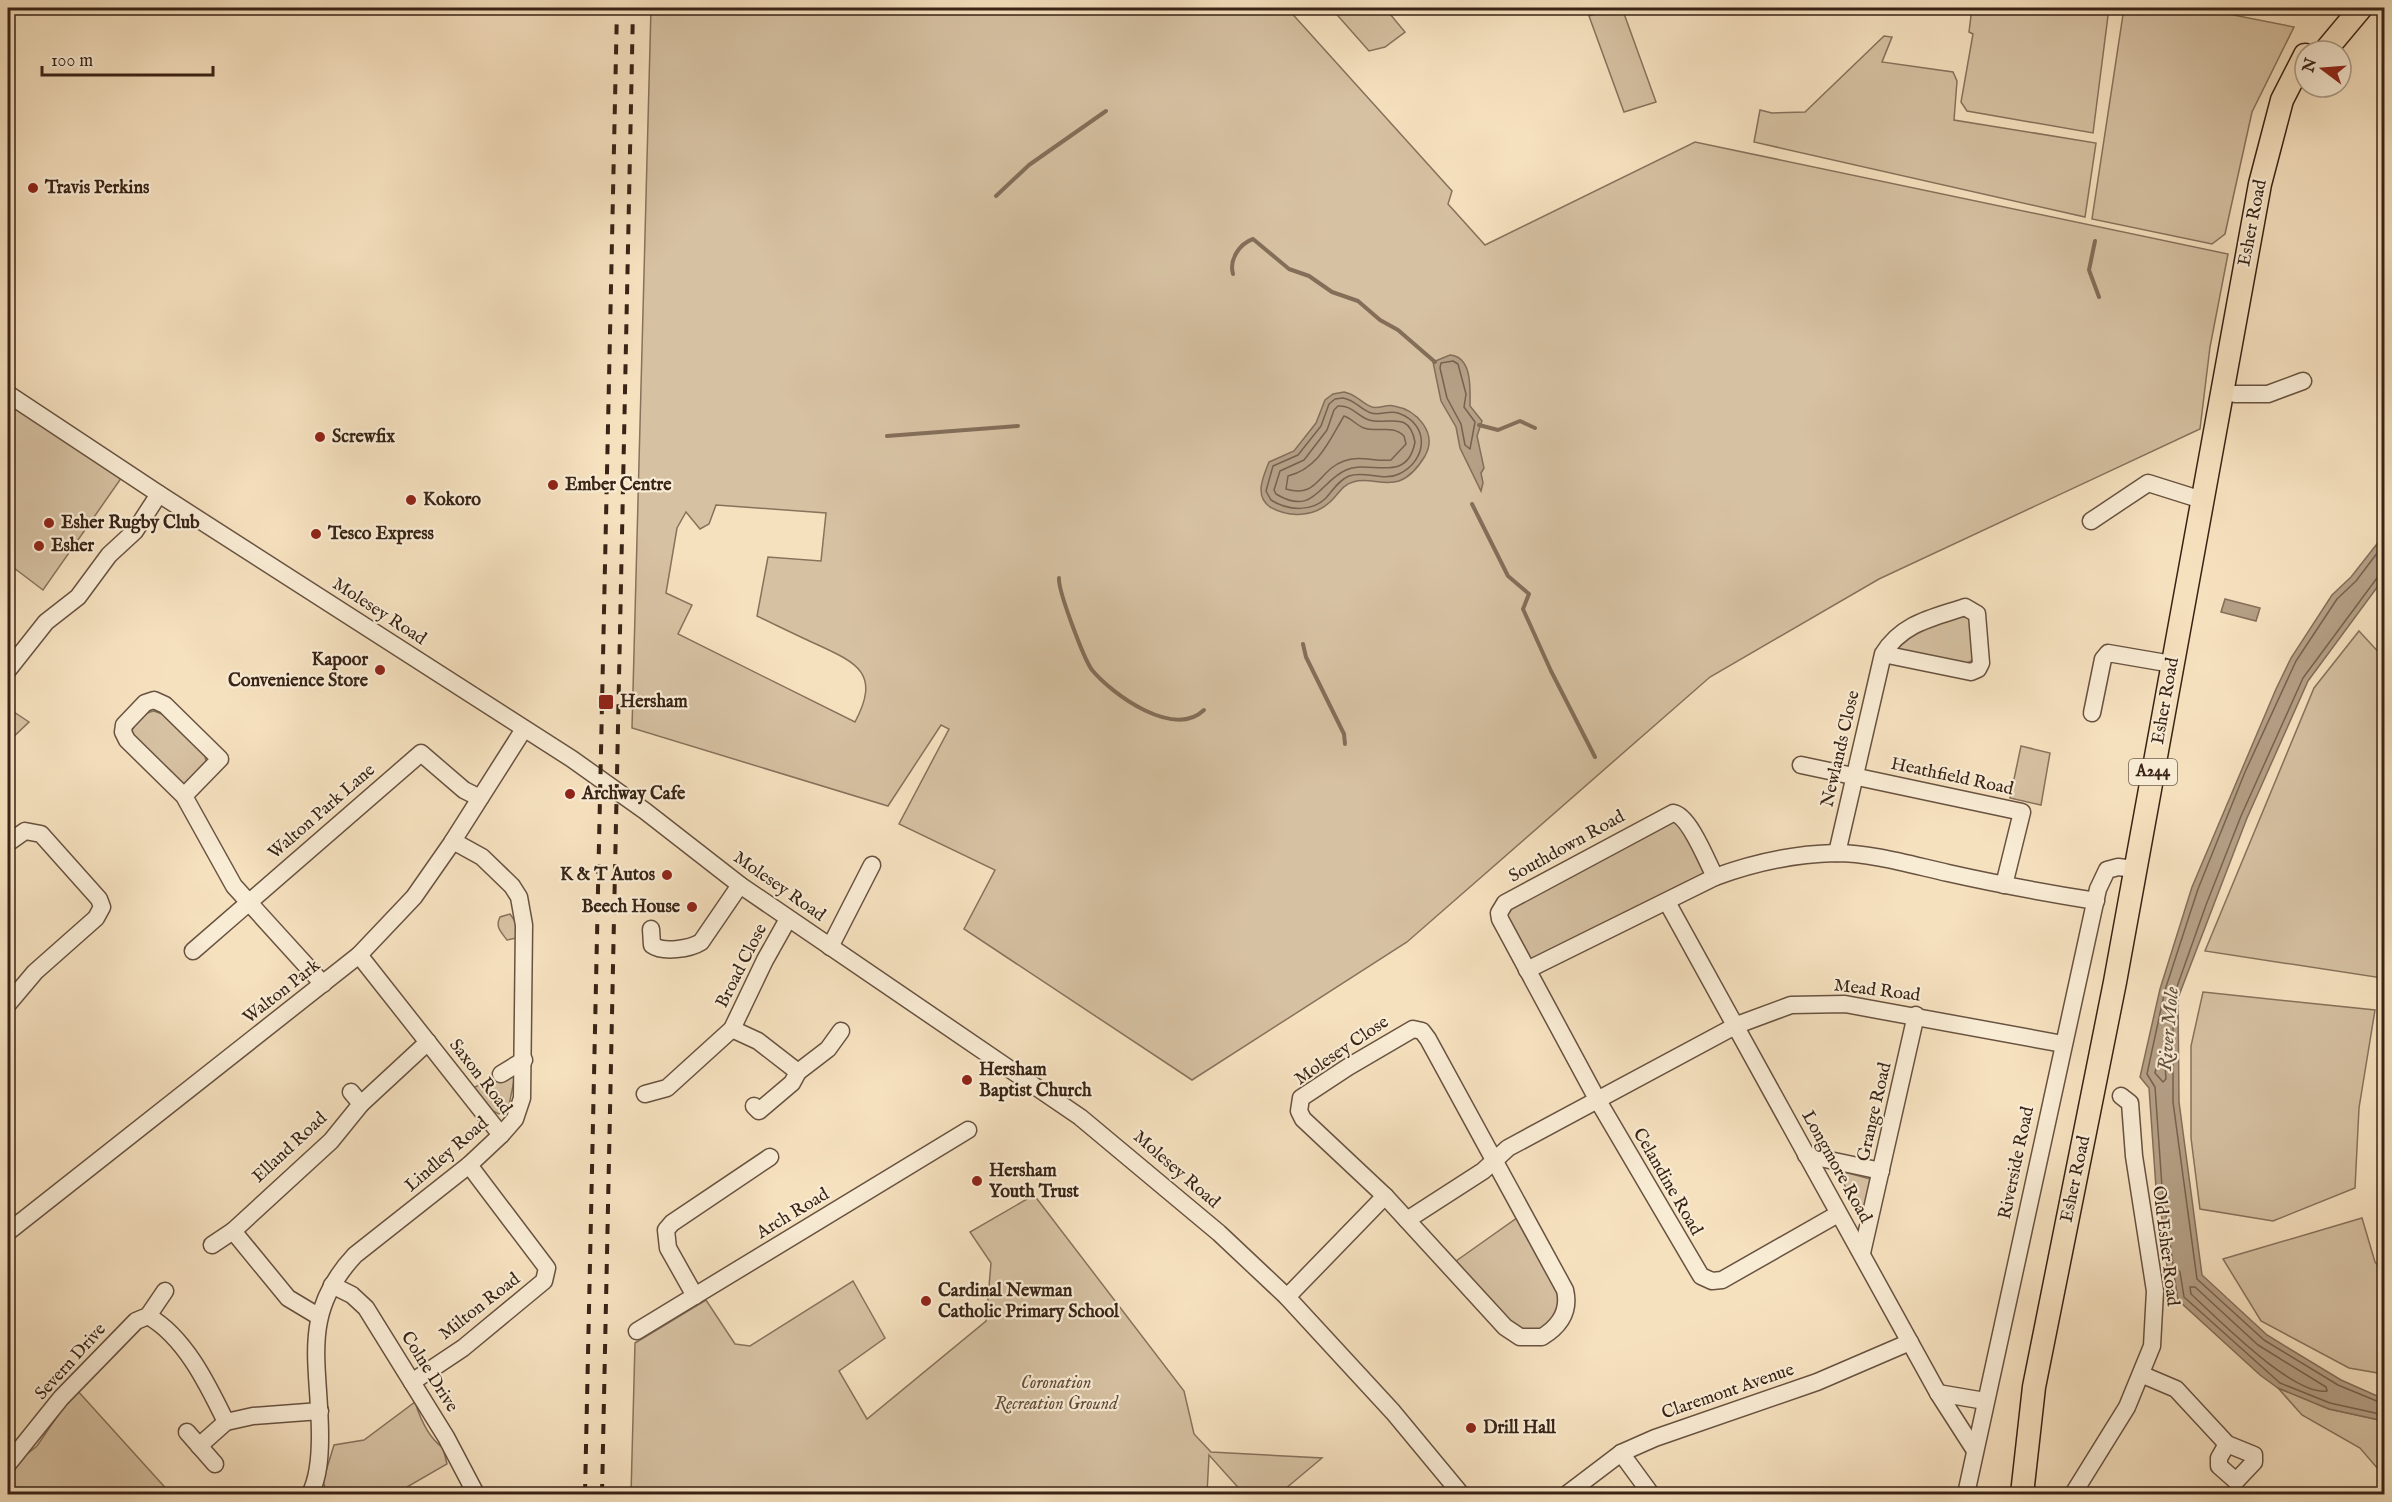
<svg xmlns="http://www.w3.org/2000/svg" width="2392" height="1502" font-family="'IM FELL English',serif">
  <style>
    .green { fill: #d6c1a2; stroke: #87725c; stroke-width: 1.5; fill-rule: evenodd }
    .water { fill: #b5a086; stroke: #836e59; stroke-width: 1.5 }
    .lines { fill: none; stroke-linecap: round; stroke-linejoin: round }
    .shore { stroke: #76624e; stroke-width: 1.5 }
    .stream { stroke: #836e59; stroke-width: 4 }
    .minor-casing { stroke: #685240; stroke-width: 19 }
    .major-casing { stroke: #382316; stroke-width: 25 }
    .minor { stroke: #f9ecd5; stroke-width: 16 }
    .major { stroke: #f6e1bf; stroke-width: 22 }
    .rail { stroke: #382316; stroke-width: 4; stroke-dasharray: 10 10; stroke-linecap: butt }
    .poi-dot { fill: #8f2418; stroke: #f9ecd5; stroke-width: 2 }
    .labels { text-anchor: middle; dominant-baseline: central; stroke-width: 4.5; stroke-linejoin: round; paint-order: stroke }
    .shield { fill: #f9ecd5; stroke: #725f4f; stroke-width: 1.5 }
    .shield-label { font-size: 16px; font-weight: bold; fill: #382316 }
    .poi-label { font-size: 18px; font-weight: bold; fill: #382316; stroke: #f9ecd5; text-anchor: start }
    .street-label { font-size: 18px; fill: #382316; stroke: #f9ecd5 }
    .park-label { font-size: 18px; font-style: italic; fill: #604a39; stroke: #f9ecd5 }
    .water-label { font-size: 20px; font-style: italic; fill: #644f3d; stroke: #f9ecd5 }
  </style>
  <rect width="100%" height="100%" fill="#f6e1bf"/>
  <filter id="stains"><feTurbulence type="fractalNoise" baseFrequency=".00333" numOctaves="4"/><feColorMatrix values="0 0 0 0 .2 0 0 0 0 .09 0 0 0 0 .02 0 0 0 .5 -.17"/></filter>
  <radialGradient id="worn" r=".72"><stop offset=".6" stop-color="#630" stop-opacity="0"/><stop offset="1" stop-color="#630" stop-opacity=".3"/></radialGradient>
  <g class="green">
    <path d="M651 8H1287L1452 191 1448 204 1485 245 1695 142 2228 254 2210 347 2200 429 1879 579 1710 677 1407 942 1192 1080 964 929 995 870 899 824 949 729 941 725 888 806 632 728ZM716 505 826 513 821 561 768 557 757 616C776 625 796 635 816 644 857 663 881 673 855 722L678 634 692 605 666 593 677 528 686 512 700 529 709 524Z"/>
    <polygon points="1331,8 1385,8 1405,32 1385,47 1369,51"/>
    <polygon points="1612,8 1622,8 1656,102 1624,112 1589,16"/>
    <polygon points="1972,8 2109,8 2093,133 1967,111 1961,102 1973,34 1969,32"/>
    <polygon points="2124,8 2198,8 2294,27 2252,112 2225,234 2212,244 2092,219"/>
    <polygon points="1884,36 1892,37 1882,62 1953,72 1957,81 1954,120 2096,143 2085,217 1754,142 1760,110 1772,113 1805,112"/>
    <polygon points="8,403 122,477 43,590 14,568 8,577"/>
    <polygon points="1959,617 1966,617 1973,621 1976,658 1964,665 1902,655 1896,648 1898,642 1929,627"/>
    <polygon points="2359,631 2384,658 2384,966 2382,978 2205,951 2314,688"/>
    <polygon points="8,708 29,722 8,742"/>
    <path d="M154 711 162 714 205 756 206 762 184 788 131 734C134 723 142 713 154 711Z"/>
    <polygon points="2021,746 2050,753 2041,805 2010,798"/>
    <polygon points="1673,813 1715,877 1527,970 1501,907"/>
    <path d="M510 914 517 924V938L507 940C501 932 495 927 500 917Z"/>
    <polygon points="2203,992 2375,1010 2359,1108 2355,1188 2273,1221 2200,1209 2191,1138 2191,1046"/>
    <polygon points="511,1073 515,1076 508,1110 499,1114 489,1109 473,1088 501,1074"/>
    <polygon points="1837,1170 1870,1179 1864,1217 1861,1218"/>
    <polygon points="1034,1195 1184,1391 1194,1434 1211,1452 1322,1458 1279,1494 1244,1494 1209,1455 1207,1494 631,1494 635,1343 706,1300 735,1344 750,1346 853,1281 885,1338 839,1371 867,1419 986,1321 991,1263 970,1232"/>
    <polygon points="1524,1213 1566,1309 1528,1339 1449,1266"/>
    <polygon points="2362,1218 2375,1262 2384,1273 2384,1374 2349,1368 2261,1321 2223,1259"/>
    <polygon points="2278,1388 2329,1409 2384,1421 2384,1476 2360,1448 2302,1415"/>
    <polygon points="76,1389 171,1494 8,1494 8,1469 37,1446"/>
    <path d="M415 1402C420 1418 429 1438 443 1448L447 1464 395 1494H332L326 1491 323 1481 334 1445 364 1440Z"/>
  </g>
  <g class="water">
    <path d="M1450 355C1473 357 1470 390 1470 406L1482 421 1477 436 1484 468 1481 473 1483 483 1481 491 1460 448 1456 427 1441 401 1433 362Z"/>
    <path d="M1344 392C1356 394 1361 403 1372 407 1379 409 1387 404 1394 406 1417 410 1438 433 1425 456 1419 466 1410 477 1399 481 1383 486 1368 477 1353 482 1342 485 1338 495 1330 502 1314 517 1289 518 1270 507 1254 496 1263 477 1269 462L1294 451 1316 423 1325 400 1333 394Z"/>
    <polygon points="2384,535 2384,578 2308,681 2247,818 2178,998 2179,1102 2202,1275 2267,1335 2341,1380 2384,1399 2384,1421 2329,1409 2278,1388 2260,1375 2178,1300 2174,1274 2167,1268 2164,1229 2156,1188 2149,1088 2140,1077 2160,989 2192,887 2276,689 2291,658 2332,595 2351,577"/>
    <polygon points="2225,599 2260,608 2256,621 2221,612"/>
  </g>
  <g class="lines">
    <g class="shore">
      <polygon points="1453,361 1458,364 1466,394 1464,407 1475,422 1470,449 1465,445 1461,424 1447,398 1440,368 1441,363"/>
      <path d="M1343 398C1355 400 1360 409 1371 413 1380 416 1388 410 1398 413 1430 424 1428 460 1399 474 1383 482 1365 470 1349 476 1339 480 1333 490 1326 498 1312 512 1288 511 1271 500L1266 491 1273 466 1298 455 1321 426 1329 404 1335 399Z"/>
      <path d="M1338 406C1352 405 1357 416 1369 420 1387 426 1409 409 1415 442 1407 485 1369 459 1346 470 1319 482 1314 517 1276 494L1274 490 1280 471 1304 460 1327 430 1334 410Z"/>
      <path d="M1344 416C1351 418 1356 425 1364 428 1379 433 1392 424 1404 436L1406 444 1391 460C1376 462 1359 455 1344 461 1318 470 1318 499 1286 489L1288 476C1319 468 1329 441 1344 416Z"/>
      <polyline points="2384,544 2356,581 2337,599 2296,661 2245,772 2198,889 2165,990 2147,1074 2155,1087 2162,1187 2173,1264 2180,1272 2184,1297 2280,1383 2330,1403 2384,1415"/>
      <polyline points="2384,575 2377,578 2303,678 2241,816 2206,905 2173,998 2173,1102 2197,1279 2264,1340 2338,1385 2384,1404"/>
      <polygon points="2164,1050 2166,1079 2163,1082 2155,1073 2160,1051"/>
      <path d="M2190 1287H2195L2258 1345 2326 1387 2327 1391C2293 1396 2217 1318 2191 1294Z"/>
    </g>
    <g class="stream">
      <polyline points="996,196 1029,165 1106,111"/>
      <polyline points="2095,241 2089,270 2099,297"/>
      <path d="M1233 274C1229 260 1239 244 1253 239L1289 269 1309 276 1332 292 1358 301 1380 320 1398 330 1435 362"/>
      <polyline points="1479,425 1498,430 1520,421 1535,428"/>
      <polyline points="887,436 1018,426"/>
      <polyline points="1472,504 1508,576 1529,594 1523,609 1551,671 1595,757"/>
      <path d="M1059 578C1058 591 1084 659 1092 670 1113 695 1174 739 1204 710"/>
      <polyline points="1303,644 1306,657 1344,734 1345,744"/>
    </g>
    <defs>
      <g id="minor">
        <polyline points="8,394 159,494 572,759 645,811 740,885 1080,1117 1219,1233 1287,1297 1393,1412 1461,1494"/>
        <polyline points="2235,394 2268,394 2303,381"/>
        <polyline points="2091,521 2148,483 2202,500"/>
        <polyline points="8,670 46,622 78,597 109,555 135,531 159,494"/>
        <polyline points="2092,713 2103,659 2108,653 2172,664"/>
        <polyline points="1801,765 2022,812 2004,885"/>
        <polyline points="184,796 220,759 165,705 154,700 145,703 124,725 123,732 127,740 184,796 234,886 323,984"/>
        <polyline points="8,843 25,831 41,834 99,899 102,907 96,918 35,972 8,1004"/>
        <path d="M1837 853 1883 654C1902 623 1932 618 1965 607L1977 614 1981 663 1978 669 1971 672 1883 654"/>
        <path d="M1715 877C1707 861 1689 815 1673 813L1505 903 1499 913 1500 919 1597 1099 1701 1276 1712 1281 1722 1280 1838 1214"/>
        <polyline points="1667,902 1938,1393 1974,1449"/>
        <path d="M651 929 652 945C663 953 690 949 701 942L740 885"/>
        <polyline points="830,947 872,865"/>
        <polyline points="193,951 421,753 464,790 480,798"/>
        <polyline points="359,955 501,1135"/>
        <path d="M1527 970 1715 877C1753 863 1794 854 1835 853 1873 853 1912 865 1948 873 1997 884 2046 893 2096 901"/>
        <polyline points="732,1029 758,1041 798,1072 792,1083 759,1111 754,1106"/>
        <path d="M1413 1029 1422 1031 1428 1039 1565 1290C1570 1311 1560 1326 1542 1337H1520L1505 1327 1385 1196 1303 1119 1299 1111 1301 1098 1348 1067Z"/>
        <polyline points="798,1072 828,1049 841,1031"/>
        <polyline points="501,1074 524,1060"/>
        <polyline points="645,1094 667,1088 732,1029 765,960 788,919"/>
        <polyline points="361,1104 428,1042"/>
        <polyline points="1806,1155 1881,1171"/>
        <polyline points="1407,1220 1483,1171 1508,1148 1737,1025 1791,1005 1845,1004 2063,1044"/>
        <polyline points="233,1231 331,1141 361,1104 351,1092"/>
        <polyline points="8,1232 359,955 414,897 451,844 524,729"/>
        <polyline points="212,1245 233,1231 288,1298 318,1316"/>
        <polyline points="1862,1253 1916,1015"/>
        <polyline points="332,1285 352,1295 366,1308 446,1437 476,1494"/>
        <polyline points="695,1296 668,1248 666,1230 672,1223 770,1157"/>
        <polyline points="1287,1297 1385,1196"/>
        <path d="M148 1316C185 1337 208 1385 226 1422"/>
        <polyline points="637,1331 968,1130"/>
        <polyline points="2143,1375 2176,1389 2227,1444 2254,1455 2254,1462 2236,1481 2219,1466 2219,1458 2227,1444"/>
        <polyline points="412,1382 463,1348 544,1281 547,1268 469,1165"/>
        <polyline points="1938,1393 1985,1401"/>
        <polyline points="187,1432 215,1464"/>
        <polyline points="199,1446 226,1422 253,1416 320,1411"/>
        <polyline points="1621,1453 1651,1494"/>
        <polyline points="8,1464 61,1398 136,1321 148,1316 165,1291"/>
        <path d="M310 1494C319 1477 320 1455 320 1436 320 1363 299 1315 355 1255L469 1165 501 1135 515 1119 522 1098 524 925 519 897 512 886 482 857 453 841"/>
        <polyline points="1567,1494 1621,1453 1655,1438 1817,1382 1910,1342"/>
        <polyline points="1966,1494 2098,889 2107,870 2118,867 2135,869"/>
        <polyline points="2073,1494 2127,1407 2152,1346 2155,1291 2134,1156 2130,1103 2121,1096"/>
      </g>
      <g id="major">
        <polyline points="2325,51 2361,8"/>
        <polyline points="2022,1494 2034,1387 2115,982 2260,184 2282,100 2305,55"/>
      </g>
    </defs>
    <use href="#minor" class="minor-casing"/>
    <use href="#major" class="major-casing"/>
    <use href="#minor" class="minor"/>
    <use href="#major" class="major"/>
    <g class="rail">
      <polyline points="585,1494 617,8"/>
      <polyline points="602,1494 633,8"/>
    </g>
  </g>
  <g class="poi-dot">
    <circle cx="33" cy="188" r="6"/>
    <circle cx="320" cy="437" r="6"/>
    <circle cx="553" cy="485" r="6"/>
    <circle cx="411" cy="500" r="6"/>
    <circle cx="49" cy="523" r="6"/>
    <circle cx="316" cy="534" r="6"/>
    <circle cx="39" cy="546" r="6"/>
    <circle cx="380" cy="670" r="6"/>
    <rect x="598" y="694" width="16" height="16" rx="3"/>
    <circle cx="570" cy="794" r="6"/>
    <circle cx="667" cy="875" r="6"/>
    <circle cx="692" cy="907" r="6"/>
    <circle cx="967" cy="1080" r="6"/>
    <circle cx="977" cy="1181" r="6"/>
    <circle cx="926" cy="1301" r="6"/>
    <circle cx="1471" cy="1428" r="6"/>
  </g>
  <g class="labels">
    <rect class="shield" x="2129" y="759" width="48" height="26" rx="4.5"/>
    <g class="shield-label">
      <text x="2153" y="772">A244</text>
    </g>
    <g class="poi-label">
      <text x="45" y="188">Travis Perkins</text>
      <text x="332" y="437">Screwfix</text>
      <text x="565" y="485">Ember Centre</text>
      <text x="423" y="500">Kokoro</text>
      <text x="61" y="523">Esher Rugby Club</text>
      <text x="328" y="534">Tesco Express</text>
      <text x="51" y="546">Esher</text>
      <text x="368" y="660" text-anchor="end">Kapoor<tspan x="368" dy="21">Convenience Store</tspan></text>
      <text x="620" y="702">Hersham</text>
      <text x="582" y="794">Archway Cafe</text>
      <text x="655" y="875" text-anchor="end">K &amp; T Autos</text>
      <text x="680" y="907" text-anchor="end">Beech House</text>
      <text x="979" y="1070">Hersham<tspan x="979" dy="21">Baptist Church</tspan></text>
      <text x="989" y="1171">Hersham<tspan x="989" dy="21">Youth Trust</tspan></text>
      <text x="938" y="1291">Cardinal Newman<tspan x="938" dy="21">Catholic Primary School</tspan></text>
      <text x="1483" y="1428">Drill Hall</text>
    </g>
    <g class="street-label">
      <text transform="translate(2253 223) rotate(-79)">Esher Road</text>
      <text transform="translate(379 612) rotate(33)">Molesey Road</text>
      <text transform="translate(2166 701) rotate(-80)">Esher Road</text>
      <text transform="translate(1841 749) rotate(-77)">Newlands Close</text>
      <text transform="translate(1952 777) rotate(12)">Heathfield Road</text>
      <text transform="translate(322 812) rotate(-41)">Walton Park Lane</text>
      <text transform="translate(1567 847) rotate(-29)">Southdown Road</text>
      <text transform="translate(779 887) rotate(35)">Molesey Road</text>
      <text transform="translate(742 966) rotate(-63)">Broad Close</text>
      <text transform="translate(1877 991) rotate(7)">Mead Road</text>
      <text transform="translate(282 992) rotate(-38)">Walton Park</text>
      <text transform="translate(1342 1051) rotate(-34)">Molesey Close</text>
      <text transform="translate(480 1077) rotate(52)">Saxon Road</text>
      <text transform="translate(1875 1112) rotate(-77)">Grange Road</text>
      <text transform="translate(290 1148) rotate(-43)">Elland Road</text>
      <text transform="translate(447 1155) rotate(-41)">Lindley Road</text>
      <text transform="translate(2017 1163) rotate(-78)">Riverside Road</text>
      <text transform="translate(1836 1167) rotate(61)">Longmore Road</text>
      <text transform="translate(1176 1170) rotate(41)">Molesey Road</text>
      <text transform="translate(2076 1179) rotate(-78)">Esher Road</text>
      <text transform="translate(1667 1182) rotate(60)">Celandine Road</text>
      <text transform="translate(793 1214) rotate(-31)">Arch Road</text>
      <text transform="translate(2165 1246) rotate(83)">Old Esher Road</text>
      <text transform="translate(480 1307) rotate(-38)">Milton Road</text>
      <text transform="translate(71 1362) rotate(-48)">Severn Drive</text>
      <text transform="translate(429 1372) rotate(58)">Colne Drive</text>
      <text transform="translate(1728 1392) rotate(-19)">Claremont Avenue</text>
    </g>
    <g class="park-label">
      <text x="1056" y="1383">Coronation<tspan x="1056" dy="21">Recreation Ground</tspan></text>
    </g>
    <g class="water-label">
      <text transform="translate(2169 1029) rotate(-85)">River Mole</text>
    </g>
  </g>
  <rect width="2392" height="1502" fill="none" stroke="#f6e1bf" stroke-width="30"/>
  <rect x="9" y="9" width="2374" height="1484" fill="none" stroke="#382316" stroke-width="3"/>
  <rect x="15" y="15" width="2362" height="1472" fill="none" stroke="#382316" stroke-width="1.5"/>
  <g transform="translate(2323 69) rotate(286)"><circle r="28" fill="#f9ecd5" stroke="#ac9c89" stroke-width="1.5"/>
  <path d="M0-4.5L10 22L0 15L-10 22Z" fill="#8f2418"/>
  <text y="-9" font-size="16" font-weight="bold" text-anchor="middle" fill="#382316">N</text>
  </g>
  <path d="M42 66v9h171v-9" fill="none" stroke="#382316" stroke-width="3"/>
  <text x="51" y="66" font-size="18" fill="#382316" stroke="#f9ecd5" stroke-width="4.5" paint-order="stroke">100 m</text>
  <rect width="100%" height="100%" filter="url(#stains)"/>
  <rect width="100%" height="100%" fill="url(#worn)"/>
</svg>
